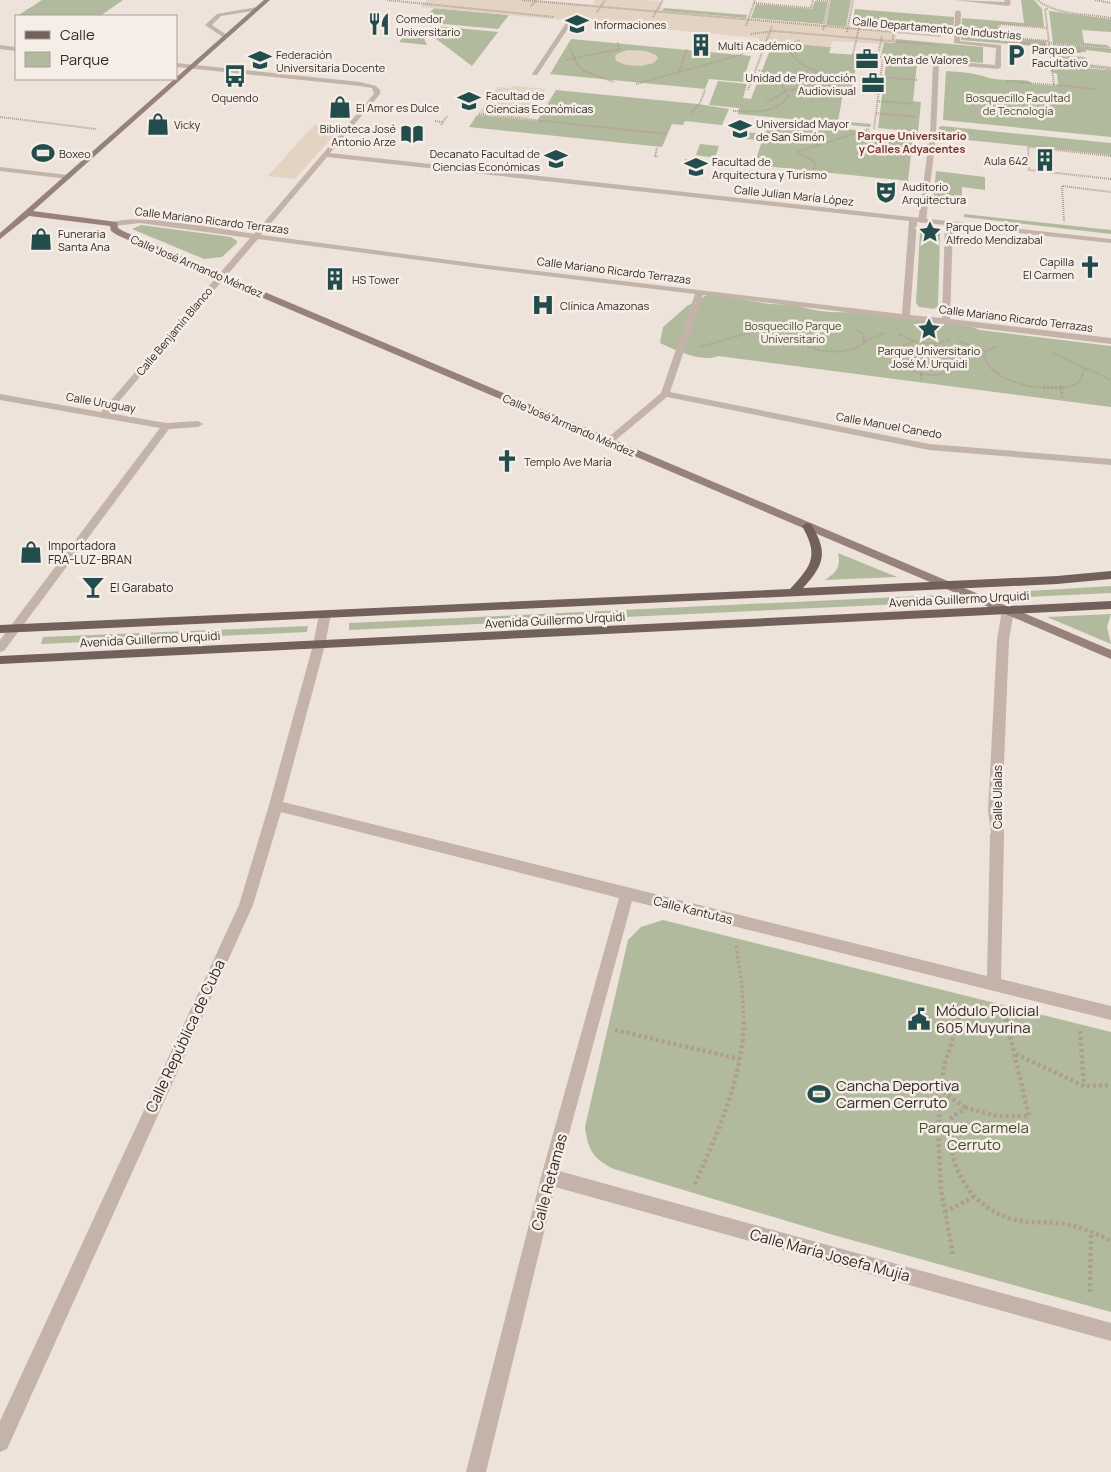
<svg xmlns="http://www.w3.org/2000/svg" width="1111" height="1472" font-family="Manrope,sans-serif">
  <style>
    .green { fill: #b2ba9d }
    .plaza { fill: #e3d3c3 }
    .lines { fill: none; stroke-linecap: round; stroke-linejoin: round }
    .path-far3 { stroke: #af9d93; stroke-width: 2; stroke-dasharray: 1 1; stroke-linecap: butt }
    .path-far2 { stroke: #af9d93; stroke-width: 2.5; stroke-dasharray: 2 2; stroke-linecap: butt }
    .path-far1 { stroke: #af9d93; stroke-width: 3; stroke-dasharray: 2.5 2.5; stroke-linecap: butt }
    .path { stroke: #af9d93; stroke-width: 4.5; stroke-dasharray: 3 3; stroke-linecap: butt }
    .lane { fill: #c4b3a8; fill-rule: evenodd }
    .street { fill: #c4b3a8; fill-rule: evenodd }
    .secondary { fill: #97827a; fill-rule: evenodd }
    .primary { fill: #72605a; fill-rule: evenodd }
    .labels { text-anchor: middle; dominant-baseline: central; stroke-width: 5; stroke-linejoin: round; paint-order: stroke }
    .far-poi-label { font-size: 11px; fill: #322a27; stroke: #f6ede6; text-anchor: start }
    .far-street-label { font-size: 11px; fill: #322a27; stroke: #f6ede6 }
    .far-park-label { font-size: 11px; fill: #444c2e; stroke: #f6ede6 }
    .far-neighbourhood-label { font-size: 11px; font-weight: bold; fill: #75372c; stroke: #f6ede6 }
    .poi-label { font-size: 12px; fill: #322a27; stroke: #f6ede6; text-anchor: start }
    .street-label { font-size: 12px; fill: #322a27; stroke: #f6ede6 }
    .near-poi-label { font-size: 15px; fill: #322a27; stroke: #f6ede6; text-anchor: start }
    .near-street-label { font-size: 15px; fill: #322a27; stroke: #f6ede6 }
    .near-park-label { font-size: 15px; fill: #444c2e; stroke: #f6ede6 }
  </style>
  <rect width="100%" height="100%" fill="#ede3da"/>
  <g class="green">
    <polygon points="42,0 123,0 100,16 17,16"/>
    <polygon points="831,0 851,0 846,27 826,25"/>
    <polygon points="1021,0 1034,0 1042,9 1044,27 998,24 998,37 1046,41 1047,47 961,40 962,18 1024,23"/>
    <polygon points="815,1 828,2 823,24 751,18 756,4 812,9"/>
    <polygon points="434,8 509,15 498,29 421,22"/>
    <polygon points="664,8 747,15 746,18 662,11"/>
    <polygon points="855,9 954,17 953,35 871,29 872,21 853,20"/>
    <polygon points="1049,11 1111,19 1111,32 1082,30 1084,43 1107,45 1111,48 1053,43"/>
    <polygon points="436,26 498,32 472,66 427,32"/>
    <polygon points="409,31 422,34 427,45 399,42"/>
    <polygon points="571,39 751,56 743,82 709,79 705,89 550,74"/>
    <polygon points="896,39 983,47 983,63 925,58 924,64 917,64 913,101 921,102 918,132 878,128 887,56 881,55 884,42 895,43"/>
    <polygon points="773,42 831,47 829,53 858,55 852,89 844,88 838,121 871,124 870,127 738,114 739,108 709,105 718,81 747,84 743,98 751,99"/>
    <path d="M1053 44 1111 49V53L1086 50V52H1072L1073 57 1086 58 1087 64 1111 67V137L943 120 946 71C961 72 976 73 989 78 1002 81 1017 79 1029 81L1031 84 1055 86 1058 85 1057 74 1050 71 1056 65 1104 70 1109 68 1082 65V62L1058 60V55H1054Z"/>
    <polygon points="556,90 698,104 729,109 722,125 685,121 683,125 672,124 662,147 469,127 477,115 537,121"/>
    <polygon points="770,121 913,136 908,181 754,165 762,141 732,137 734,131 765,134"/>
    <polygon points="942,126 1111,143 1111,155 938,137 939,127"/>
    <polygon points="700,144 719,146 715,158 696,155"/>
    <polygon points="936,171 985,177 985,190 962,187 962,205 933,202"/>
    <polygon points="964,214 1111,230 1111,234 964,217"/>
    <polygon points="141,225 231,237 237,241 237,243 222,257 204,259 132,229"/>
    <polygon points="926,228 936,230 940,234 938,306 934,309 919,307 916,303 920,232"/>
    <path d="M709 294 770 304 796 305C814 312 837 313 857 312L972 327 980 330 1111 346V407L718 356C702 363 675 350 660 343L663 327 687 306Z"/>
    <path d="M838 553 897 577 825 580C837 572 841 567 838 553Z"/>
    <polygon points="1111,586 1111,593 1007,598 997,593"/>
    <polygon points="941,595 944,602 349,630 349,623"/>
    <polygon points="1111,614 1107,627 1111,644 1047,617"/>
    <polygon points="308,626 307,632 41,644 43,637"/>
    <path d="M663 920 1111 1032V1312L830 1234 614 1169C593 1159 588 1150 585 1127L628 940 641 927Z"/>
  </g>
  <g class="plaza">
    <polygon points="427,0 535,0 596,5 593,3 595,0 642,0 659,1 663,11 896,31 896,39 895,43 884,42 883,44 832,41 831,47 759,41 759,38 420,7"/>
    <polygon points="627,50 646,51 656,55 658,58 654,63 641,66 626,65 616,61 615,56 617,54"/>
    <polygon points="1054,55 1058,55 1059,60 1082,62 1083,65 1111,68 1111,70 1056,65"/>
    <polygon points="514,86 546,89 528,119 478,114 497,87 512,88"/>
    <polygon points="314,125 340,128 295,179 268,176"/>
  </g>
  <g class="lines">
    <g class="path-far3">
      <polyline points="387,0 554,17"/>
      <polyline points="522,0 941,36"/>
      <polyline points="817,0 829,1"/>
      <path d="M1037 0C1059 16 1085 13 1111 18"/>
      <polyline points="1095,0 1111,3"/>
      <polyline points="754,3 811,8 813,0"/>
      <polyline points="531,6 536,1"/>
      <polyline points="597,12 605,0"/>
      <polyline points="653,17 663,0"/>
      <polyline points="746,26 755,0"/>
      <polyline points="859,28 853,54 883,57 874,129"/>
      <polyline points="823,30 830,0"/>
      <polyline points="893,31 893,41"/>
      <polyline points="1000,31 999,24 1047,28"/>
      <polyline points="847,32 853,0"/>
      <polyline points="751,34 774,31 937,45"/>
      <polyline points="1013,38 1049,41"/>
      <polyline points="1012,42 1049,45"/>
      <polyline points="1049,43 1111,49"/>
      <polyline points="1079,46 1080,52 1073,52 1074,57 1085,58"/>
      <polyline points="570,49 577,64 584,71 614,82"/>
      <polyline points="878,56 882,36"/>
      <polyline points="565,60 620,49 617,42"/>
      <polyline points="1051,63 1111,69"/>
      <polyline points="679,72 687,49"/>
      <polyline points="880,77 918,80"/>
      <polyline points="1007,81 1054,85 1045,9 1048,9"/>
      <polyline points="636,84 744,54"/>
      <polyline points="1054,85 1095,89"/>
      <polyline points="748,90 772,26"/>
      <polyline points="877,101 915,104"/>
      <path d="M767 102 788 90 830 84 836 79 833 76C811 71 798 65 785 46L801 40"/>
      <path d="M733 111C753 111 776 115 788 96L777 77 758 70"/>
      <polyline points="691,113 700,103 705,90"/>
      <polyline points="876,113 915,117"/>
      <polyline points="479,114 666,134"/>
      <polyline points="0,117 96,129"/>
      <polyline points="435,121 442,122"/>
      <polyline points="441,125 447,116"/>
      <polyline points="657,148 655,156 658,157"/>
      <polyline points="1111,156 1028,147 1029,170 1111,179"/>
      <polyline points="685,160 689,160"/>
      <polyline points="814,171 815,162 797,152 869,129"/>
      <polyline points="1064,221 1062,186 1111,192"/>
      <path d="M782 324C799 345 820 356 847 350 853 349 860 347 864 342L863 334 856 329"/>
      <path d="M899 334C915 343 933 347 950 339"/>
      <path d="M913 341 897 349 894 359C908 371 942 387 953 362L944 351 934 344"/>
      <polyline points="958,341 986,351"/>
      <polyline points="864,342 885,333"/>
      <path d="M995 346 984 354C986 384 1061 398 1080 381L1085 368"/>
      <polyline points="700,347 790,321"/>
      <polyline points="1053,353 1111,380"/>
      <polyline points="921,373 921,380"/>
    </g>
    <g class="path-far2">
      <polyline points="1043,387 1065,387"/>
      <polyline points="1061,388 1063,399"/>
    </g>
    <g class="path-far1">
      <polyline points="736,946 742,986 744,1020"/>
      <polyline points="1005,1013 1007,1020"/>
      <polyline points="959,1020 965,1004"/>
    </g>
    <g class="path">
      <path d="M1006 1019 1029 1116H997L966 1108 952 1117C944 1161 967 1206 1012 1219 1026 1223 1042 1222 1057 1223 1077 1225 1093 1232 1111 1241"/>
      <polyline points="615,1030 739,1059"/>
      <polyline points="1080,1031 1084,1086"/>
      <polyline points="1016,1054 1084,1086 1111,1085"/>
      <polyline points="943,1092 966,1108"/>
      <path d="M695 1184C718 1132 743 1077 744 1019"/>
      <polyline points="945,1212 973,1197"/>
      <polyline points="953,1254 941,1190 938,1131 944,1065 960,1019"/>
      <polyline points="1090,1292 1091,1231"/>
    </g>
    <g class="lane">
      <polygon points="954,0 1005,2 1004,0 1010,0 1011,4 1008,6"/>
      <polygon points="257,7 259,10 221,16 212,25 227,35 227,37 223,37 205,25 217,14"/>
      <polygon points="958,10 961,12 960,41 1001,45 1001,67 998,69 939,64 936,135 926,221 922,223 918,221 930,135 933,62 936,60 995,65 996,48 954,43 955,12"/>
      <polygon points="568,20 573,21 537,75 533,75 532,74"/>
      <polygon points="1008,606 1014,610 1009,640 1002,811 1004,835 1002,839 997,841 992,839 988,811 997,640 1002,610"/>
    </g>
    <g class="street">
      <polygon points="0,45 16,47 16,51 0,49"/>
      <path d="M176 63 360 82 376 86 380 90V94L330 153 1111 239V243L953 226 950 319 1111 338V344L703 295 670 392 929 444 1111 459V465L929 450 667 397 611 444H605V440L661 393 695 294 495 270 258 239 109 413 166 423 198 421 203 424 198 427 169 429 4 651 0 652V640L160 428 0 400V394L101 412 250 238 140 223 114 226 110 224C129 211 227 230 254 234L374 94 372 88 360 86 176 67ZM327 157 909 221 902 314 495 266 261 235ZM917 222 945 225 942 318 910 315Z"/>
      <polygon points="0,167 68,175 72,177 68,179 0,171"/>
      <polygon points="325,610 331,614 325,645 283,802 987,976 990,835 992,831 997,829 1002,831 1004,835 1001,979 1111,1006 1111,1020 632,901 559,1171 1111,1323 1111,1341 555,1187 486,1472 466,1472 541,1177 619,898 281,812 253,905 7,1449 0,1452 0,1421 239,905 269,805 313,645 319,614"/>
    </g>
    <polygon class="secondary" points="264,0 270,0 33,211 117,222 118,228 123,231 175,254 1111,650 1111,659 169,258 117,235 111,231 110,226 29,216 0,239 0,233"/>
    <g class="primary">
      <path d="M807 523 811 524C828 552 825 564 803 588L1057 576 1111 571V579L1057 584 0 633V625L790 589C812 565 819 556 802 526Z"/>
      <polygon points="1111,601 1111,609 0,664 0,656"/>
    </g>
  </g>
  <defs>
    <symbol id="restaurant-bare" viewBox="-9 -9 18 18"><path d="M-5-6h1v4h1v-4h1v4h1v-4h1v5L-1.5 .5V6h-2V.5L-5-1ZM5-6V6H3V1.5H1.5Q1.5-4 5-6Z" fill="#234d4d" stroke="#f6ede6" stroke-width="2.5" paint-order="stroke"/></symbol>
    <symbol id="university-bare" viewBox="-9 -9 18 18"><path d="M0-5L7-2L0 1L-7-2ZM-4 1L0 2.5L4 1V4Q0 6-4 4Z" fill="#234d4d" stroke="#f6ede6" stroke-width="2.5" paint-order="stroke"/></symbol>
    <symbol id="building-bare" viewBox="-9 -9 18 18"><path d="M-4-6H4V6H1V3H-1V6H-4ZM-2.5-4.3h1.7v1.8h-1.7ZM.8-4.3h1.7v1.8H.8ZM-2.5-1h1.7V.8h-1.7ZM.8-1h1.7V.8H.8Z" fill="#234d4d" stroke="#f6ede6" stroke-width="2.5" paint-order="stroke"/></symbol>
    <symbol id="parking-bare" viewBox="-9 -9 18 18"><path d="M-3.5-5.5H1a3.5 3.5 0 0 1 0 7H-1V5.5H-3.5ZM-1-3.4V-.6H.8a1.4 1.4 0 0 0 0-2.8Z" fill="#234d4d" stroke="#f6ede6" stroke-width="2.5" paint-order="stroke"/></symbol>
    <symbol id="office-bare" viewBox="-9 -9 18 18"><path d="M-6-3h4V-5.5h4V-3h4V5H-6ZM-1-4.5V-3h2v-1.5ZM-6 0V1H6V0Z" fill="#234d4d" stroke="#f6ede6" stroke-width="2.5" paint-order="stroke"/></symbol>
    <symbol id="bus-bare" viewBox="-9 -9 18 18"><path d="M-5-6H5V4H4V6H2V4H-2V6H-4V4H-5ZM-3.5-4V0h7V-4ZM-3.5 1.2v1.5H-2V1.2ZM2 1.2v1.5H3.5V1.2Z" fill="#234d4d" stroke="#f6ede6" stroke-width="2.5" paint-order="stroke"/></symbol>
    <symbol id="shop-bare" viewBox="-9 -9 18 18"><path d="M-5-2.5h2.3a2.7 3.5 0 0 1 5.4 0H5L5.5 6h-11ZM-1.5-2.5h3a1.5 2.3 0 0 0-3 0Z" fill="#234d4d" stroke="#f6ede6" stroke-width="2.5" paint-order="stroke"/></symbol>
    <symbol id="library-bare" viewBox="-9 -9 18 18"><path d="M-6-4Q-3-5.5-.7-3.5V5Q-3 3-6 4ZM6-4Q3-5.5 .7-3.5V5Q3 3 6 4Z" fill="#234d4d" stroke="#f6ede6" stroke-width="2.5" paint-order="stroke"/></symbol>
    <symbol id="stadium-bare" viewBox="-9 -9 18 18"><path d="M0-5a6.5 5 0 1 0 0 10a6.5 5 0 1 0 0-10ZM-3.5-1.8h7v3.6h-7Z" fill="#234d4d" stroke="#f6ede6" stroke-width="2.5" paint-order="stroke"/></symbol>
    <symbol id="theatre-bare" viewBox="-9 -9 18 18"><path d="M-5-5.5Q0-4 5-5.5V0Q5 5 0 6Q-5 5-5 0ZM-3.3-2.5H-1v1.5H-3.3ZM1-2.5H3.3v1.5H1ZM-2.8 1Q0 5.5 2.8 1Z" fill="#234d4d" stroke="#f6ede6" stroke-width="2.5" paint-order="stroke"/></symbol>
    <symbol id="sight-bare" viewBox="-9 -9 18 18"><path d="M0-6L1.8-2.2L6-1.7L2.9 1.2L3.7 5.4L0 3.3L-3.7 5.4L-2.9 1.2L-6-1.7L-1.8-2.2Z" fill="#234d4d" stroke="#f6ede6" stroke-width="2.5" paint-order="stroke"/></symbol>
    <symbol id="church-bare" viewBox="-9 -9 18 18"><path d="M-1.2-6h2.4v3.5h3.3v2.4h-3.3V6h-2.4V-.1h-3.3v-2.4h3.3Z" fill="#234d4d" stroke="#f6ede6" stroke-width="2.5" paint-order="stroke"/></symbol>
    <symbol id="hospital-bare" viewBox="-9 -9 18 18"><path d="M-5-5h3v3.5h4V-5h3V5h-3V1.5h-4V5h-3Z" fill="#234d4d" stroke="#f6ede6" stroke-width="2.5" paint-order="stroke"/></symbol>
    <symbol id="bar-bare" viewBox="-9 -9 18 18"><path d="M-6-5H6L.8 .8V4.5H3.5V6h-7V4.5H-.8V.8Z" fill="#234d4d" stroke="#f6ede6" stroke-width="2.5" paint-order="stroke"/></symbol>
    <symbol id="civic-bare" viewBox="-9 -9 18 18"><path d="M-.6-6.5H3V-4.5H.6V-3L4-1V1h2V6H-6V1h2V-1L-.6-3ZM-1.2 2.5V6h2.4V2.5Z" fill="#234d4d" stroke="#f6ede6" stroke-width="2.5" paint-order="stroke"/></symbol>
  </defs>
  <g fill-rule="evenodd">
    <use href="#restaurant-bare" x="363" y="8" width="32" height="32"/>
    <use href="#university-bare" x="561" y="8" width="32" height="32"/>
    <use href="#building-bare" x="685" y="29" width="32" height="32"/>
    <use href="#parking-bare" x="1000" y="39" width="32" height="32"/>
    <use href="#office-bare" x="851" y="43" width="32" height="32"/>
    <use href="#university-bare" x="244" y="44" width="32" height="32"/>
    <use href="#bus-bare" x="219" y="60" width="32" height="32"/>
    <use href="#office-bare" x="857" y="67" width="32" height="32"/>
    <use href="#university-bare" x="453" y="85" width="32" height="32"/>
    <use href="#shop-bare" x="324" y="91" width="32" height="32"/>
    <use href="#shop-bare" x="142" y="108" width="32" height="32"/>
    <use href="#university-bare" x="724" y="113" width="32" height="32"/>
    <use href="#library-bare" x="396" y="118" width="32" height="32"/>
    <use href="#stadium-bare" x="27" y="137" width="32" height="32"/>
    <use href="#university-bare" x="540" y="143" width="32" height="32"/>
    <use href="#building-bare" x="1029" y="144" width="32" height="32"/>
    <use href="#university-bare" x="680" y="151" width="32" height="32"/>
    <use href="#theatre-bare" x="870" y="176" width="32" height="32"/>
    <use href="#sight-bare" x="914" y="216" width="32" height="32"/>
    <use href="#shop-bare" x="25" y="223" width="32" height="32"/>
    <use href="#church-bare" x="1074" y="251" width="32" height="32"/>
    <use href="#building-bare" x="319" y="263" width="32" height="32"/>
    <use href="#hospital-bare" x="527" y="289" width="32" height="32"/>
    <use href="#sight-bare" x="913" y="313" width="32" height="32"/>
    <use href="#church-bare" x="491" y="445" width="32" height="32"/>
    <use href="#shop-bare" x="15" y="536" width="32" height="32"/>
    <use href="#bar-bare" x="77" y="571" width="32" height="32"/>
    <use href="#civic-bare" x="903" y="1003" width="32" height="32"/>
    <use href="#stadium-bare" x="803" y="1078" width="32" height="32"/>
  </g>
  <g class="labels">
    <g class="far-poi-label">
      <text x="396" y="18">Comedor<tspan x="396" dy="13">Universitario</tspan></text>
      <text x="594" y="24">Informaciones</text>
      <text x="718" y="45">Multi Académico</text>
      <text x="1032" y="49">Parqueo<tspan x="1032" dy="13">Facultativo</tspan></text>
      <text x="276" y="54">Federación<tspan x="276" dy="13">Universitaria Docente</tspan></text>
      <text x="884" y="59">Venta de Valores</text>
      <text x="856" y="77" text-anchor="end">Unidad de Producción<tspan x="856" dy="13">Audiovisual</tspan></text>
      <text x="486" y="95">Facultad de<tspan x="486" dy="13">Ciencias Económicas</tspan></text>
      <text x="235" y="97" text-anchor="middle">Oquendo</text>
      <text x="356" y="107">El Amor es Dulce</text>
      <text x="756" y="123">Universidad Mayor<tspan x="756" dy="13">de San Simón</tspan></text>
      <text x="174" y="124">Vicky</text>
      <text x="396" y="128" text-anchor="end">Biblioteca José<tspan x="396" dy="13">Antonio Arze</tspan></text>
      <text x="59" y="153">Boxeo</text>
      <text x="540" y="153" text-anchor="end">Decanato Facultad de<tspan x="540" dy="13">Ciencias Económicas</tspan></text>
      <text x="1028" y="160" text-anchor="end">Aula 642</text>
      <text x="712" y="161">Facultad de<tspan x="712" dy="13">Arquitectura y Turismo</tspan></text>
      <text x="902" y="186">Auditorio<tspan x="902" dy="13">Arquitectura</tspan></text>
      <text x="946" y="226">Parque Doctor<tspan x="946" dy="13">Alfredo Mendizabal</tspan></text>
      <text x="58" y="233">Funeraria<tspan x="58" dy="13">Santa Ana</tspan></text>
      <text x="1074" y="261" text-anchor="end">Capilla<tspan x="1074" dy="13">El Carmen</tspan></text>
      <text x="352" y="279">HS Tower</text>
      <text x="560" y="305">Clínica Amazonas</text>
      <text x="929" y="350" text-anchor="middle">Parque Universitario<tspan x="929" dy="13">José M. Urquidi</tspan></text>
      <text x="524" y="461">Templo Ave María</text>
    </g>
    <g class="far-street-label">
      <text transform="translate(937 28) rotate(5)">Calle Departamento de Industrias</text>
      <text transform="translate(794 195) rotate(6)">Calle Julian María López</text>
      <text transform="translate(212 220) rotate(7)">Calle Mariano Ricardo Terrazas</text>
      <text transform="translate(197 266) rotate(23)">Calle José Armando Méndez</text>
      <text transform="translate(614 270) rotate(7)">Calle Mariano Ricardo Terrazas</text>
      <text transform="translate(1016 318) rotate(7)">Calle Mariano Ricardo Terrazas</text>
      <text transform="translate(174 331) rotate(-50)">Calle Benjamín Blanco</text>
      <text transform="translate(101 402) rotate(10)">Calle Uruguay</text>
      <text transform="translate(569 425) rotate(23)">Calle José Armando Méndez</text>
      <text transform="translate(889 425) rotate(10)">Calle Manuel Canedo</text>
    </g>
    <g class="far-park-label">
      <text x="1018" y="97">Bosquecillo Facultad<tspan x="1018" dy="13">de Tecnología</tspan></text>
      <text x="793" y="325">Bosquecillo Parque<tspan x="793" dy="13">Universitario</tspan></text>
    </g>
    <g class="far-neighbourhood-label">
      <text x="912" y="135">Parque Universitario<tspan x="912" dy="13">y Calles Adyacentes</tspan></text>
    </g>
    <g class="poi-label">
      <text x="48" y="545">Importadora<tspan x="48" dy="14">FRA-LUZ-BRAN</tspan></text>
      <text x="110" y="587">El Garabato</text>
    </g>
    <g class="street-label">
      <text transform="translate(959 599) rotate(-3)">Avenida Guillermo Urquidi</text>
      <text transform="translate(555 620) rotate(-3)">Avenida Guillermo Urquidi</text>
      <text transform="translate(150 639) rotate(-3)">Avenida Guillermo Urquidi</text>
      <text transform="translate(997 797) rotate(-90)">Calle Ulalas</text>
      <text transform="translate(693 910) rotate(14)">Calle Kantutas</text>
    </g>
    <g class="near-poi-label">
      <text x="936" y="1010">Módulo Policial<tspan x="936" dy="17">605 Muyurina</tspan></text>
      <text x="836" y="1085">Cancha Deportiva<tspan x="836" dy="17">Carmen Cerruto</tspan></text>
    </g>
    <g class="near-street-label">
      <text transform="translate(185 1036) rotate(-65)">Calle República de Cuba</text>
      <text transform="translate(549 1182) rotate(-75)">Calle Retamas</text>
      <text transform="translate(830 1255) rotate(15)">Calle María Josefa Mujía</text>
    </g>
    <g class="near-park-label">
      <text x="974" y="1127">Parque Carmela<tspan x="974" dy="17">Cerruto</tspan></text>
    </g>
  </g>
  <rect x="15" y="15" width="162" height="65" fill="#f6ede6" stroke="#a89f9a"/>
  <rect x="25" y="31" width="25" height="8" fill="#72605a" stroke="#a89f9a"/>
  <text x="60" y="40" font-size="15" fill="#322a27">Calle</text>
  <rect x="25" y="52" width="25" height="15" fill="#b2ba9d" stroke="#a89f9a"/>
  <text x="60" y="65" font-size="15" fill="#322a27">Parque</text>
</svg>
